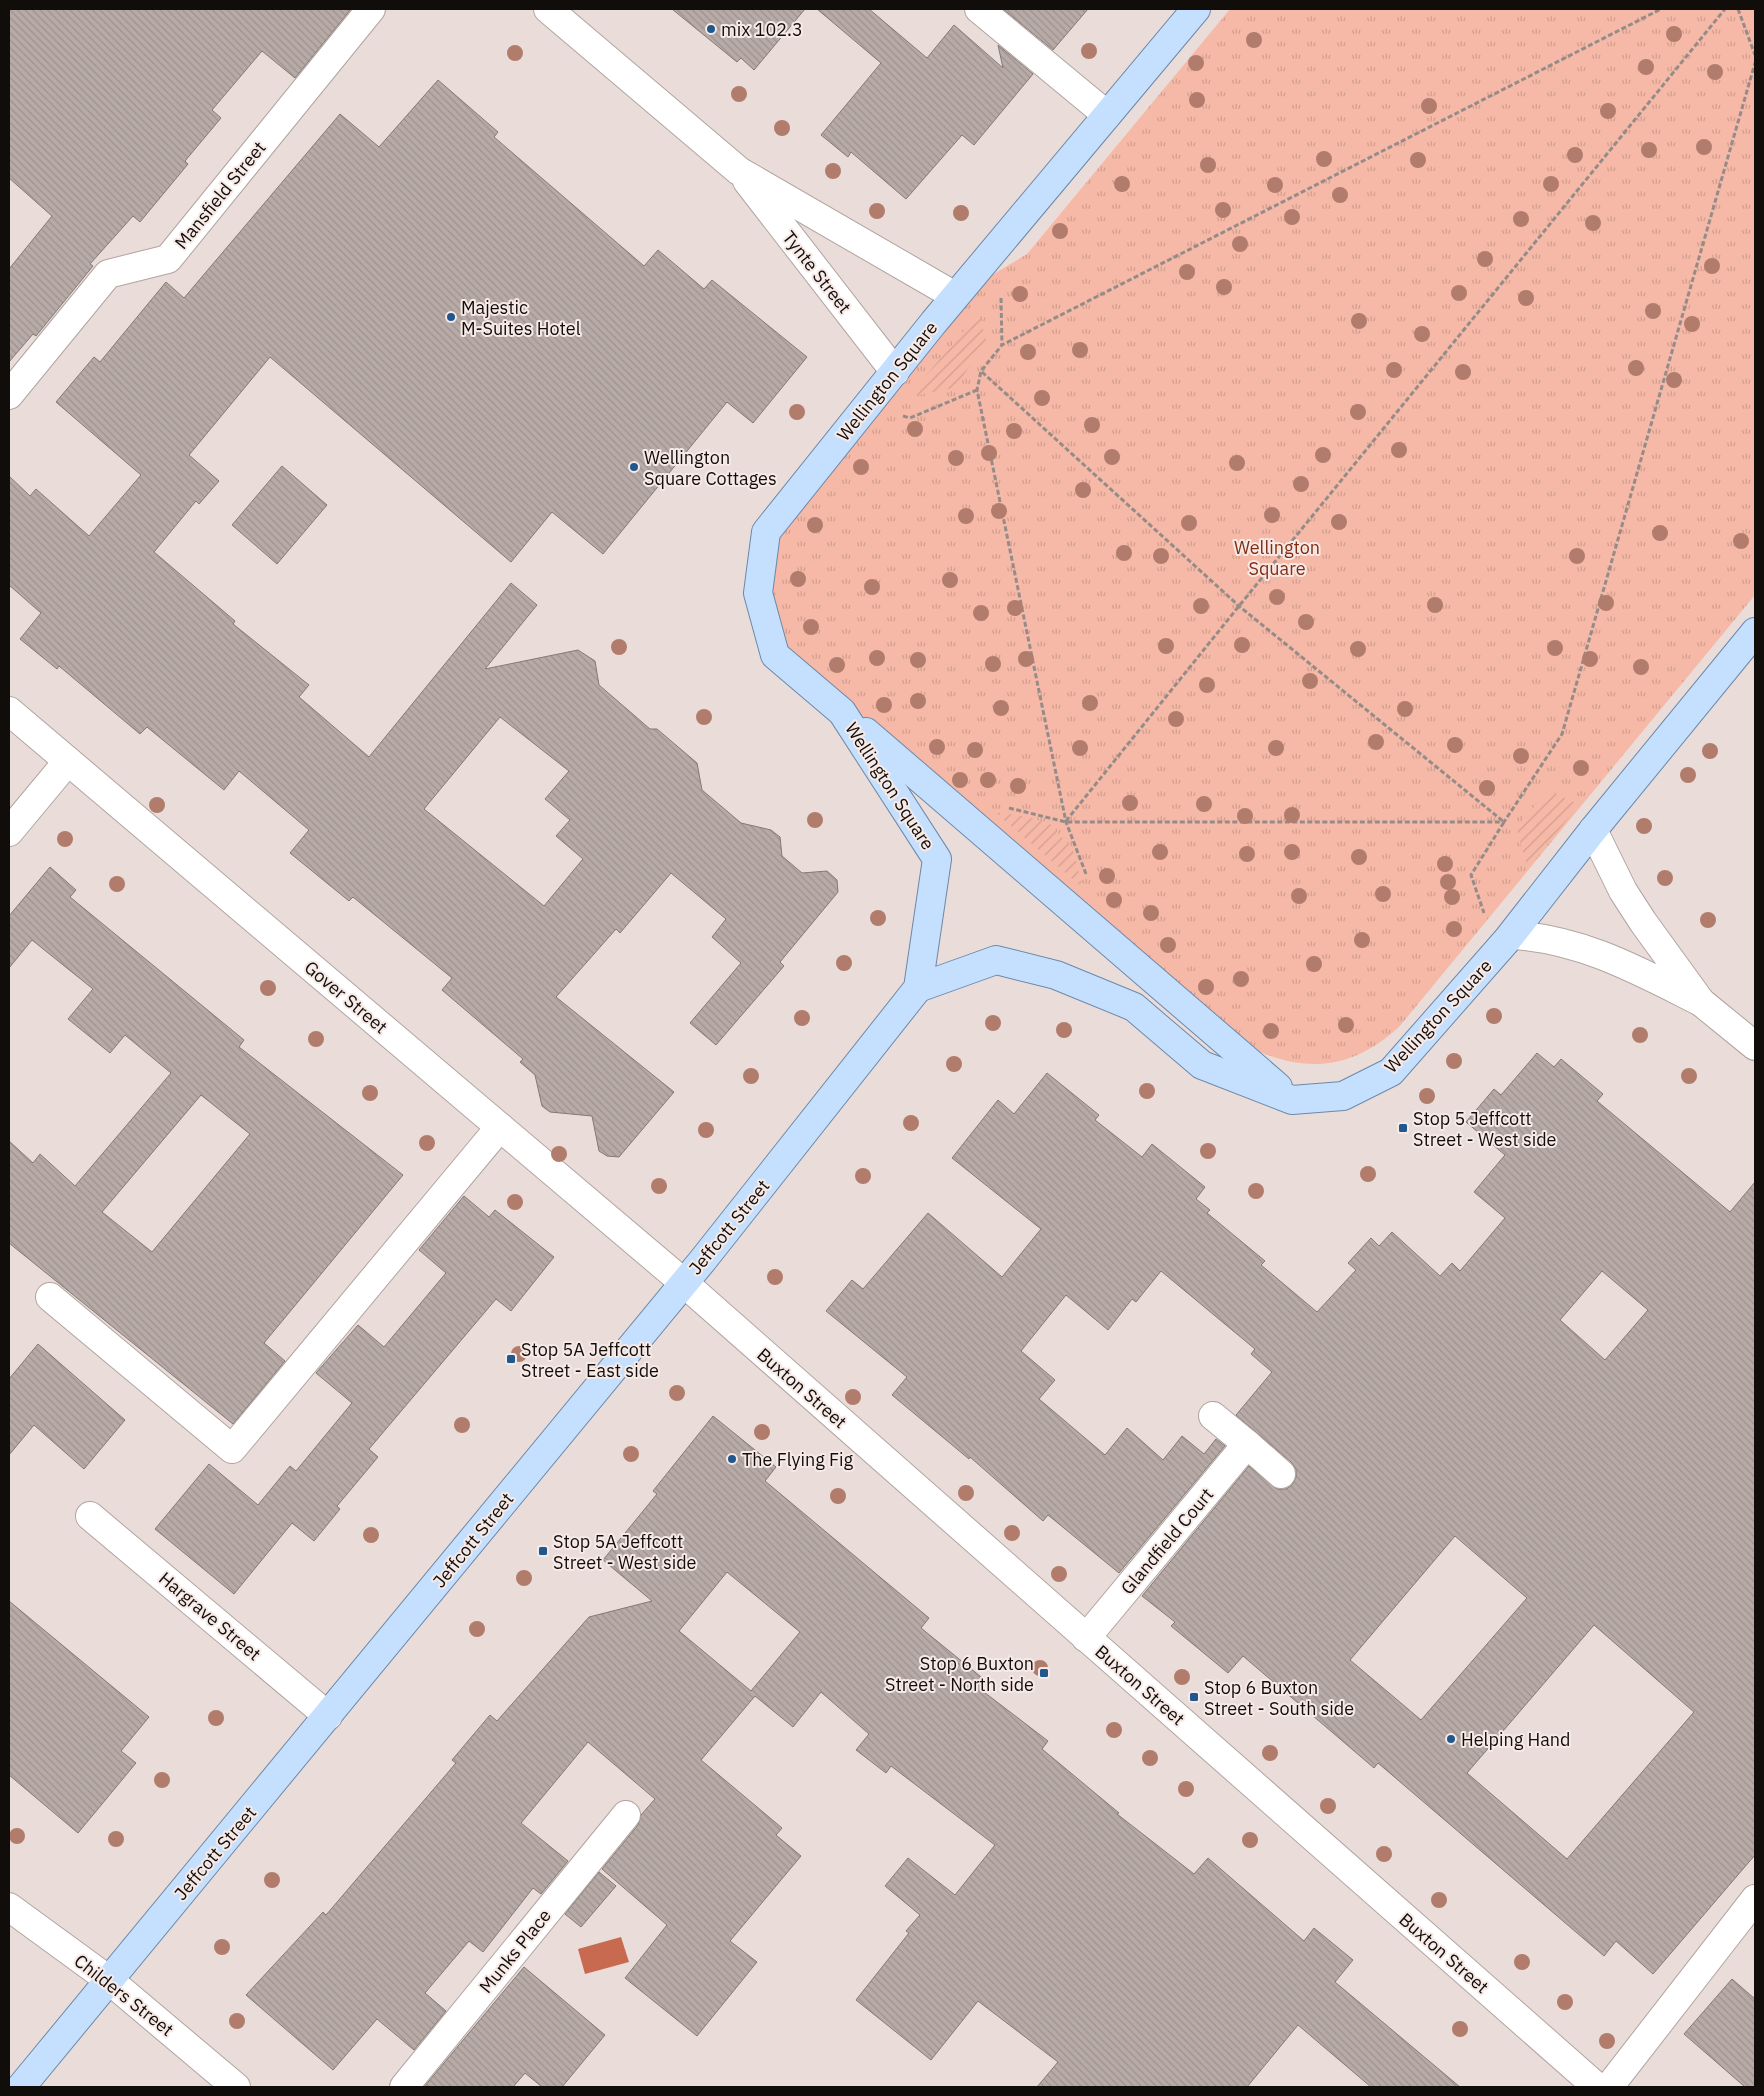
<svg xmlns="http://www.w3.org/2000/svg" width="1764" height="2096" font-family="'IBM Plex Sans',sans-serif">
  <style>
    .park { fill: url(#park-tufts) }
    .garden { fill: url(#garden-furrows) }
    .water { fill: #c76a50 }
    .building { fill: url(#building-back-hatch); stroke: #857975; fill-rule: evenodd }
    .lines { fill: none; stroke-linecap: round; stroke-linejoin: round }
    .minor-casing { stroke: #b1a4a1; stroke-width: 30 }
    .major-casing { stroke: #6d88a8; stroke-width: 30 }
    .path { stroke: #958c89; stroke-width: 3; stroke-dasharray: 5 2.5; stroke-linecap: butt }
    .minor { stroke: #fff; stroke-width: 28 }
    .major { stroke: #c5e0fe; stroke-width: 28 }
    .tree { fill: #b17c6c }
    .poi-dot { fill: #21578f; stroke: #f7eae6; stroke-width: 2 }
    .labels { text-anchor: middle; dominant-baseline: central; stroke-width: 4; stroke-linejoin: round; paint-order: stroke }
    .poi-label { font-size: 18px; fill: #110d0b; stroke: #f7eae6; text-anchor: start }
    .street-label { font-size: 18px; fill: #110d0b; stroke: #f7eae6 }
    .park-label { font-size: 18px; fill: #822c12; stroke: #f7eae6 }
  </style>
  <defs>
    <pattern id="park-tufts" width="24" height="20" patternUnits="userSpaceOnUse" patternTransform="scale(1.25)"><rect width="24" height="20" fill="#f6b9a7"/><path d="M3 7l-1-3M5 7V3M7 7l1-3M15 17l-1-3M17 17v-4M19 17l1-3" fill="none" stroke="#d29e8e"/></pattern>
    <pattern id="garden-furrows" width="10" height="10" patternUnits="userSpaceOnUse" patternTransform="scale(1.25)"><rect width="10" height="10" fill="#f6b9a7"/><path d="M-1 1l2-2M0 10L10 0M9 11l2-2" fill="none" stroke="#d29e8e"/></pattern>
    <pattern id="building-back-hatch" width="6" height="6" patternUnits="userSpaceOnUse" patternTransform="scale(1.25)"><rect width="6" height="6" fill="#b8aba7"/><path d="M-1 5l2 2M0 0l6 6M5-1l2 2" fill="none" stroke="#9d928e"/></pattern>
  </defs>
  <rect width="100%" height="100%" fill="#eaddd9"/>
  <path class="park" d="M1230 9H1755V595L1399 1027C1352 1070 1305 1074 1249 1047L813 677C801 665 789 653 782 638 779 632 778 623 776 616 765 572 772 541 800 505L992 275 1027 254Z"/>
  <g class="garden">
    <polygon points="979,314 987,343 954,388 907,397"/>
    <polygon points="1549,790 1579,805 1528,868 1516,827"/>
    <polygon points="995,812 1028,817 1050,824 1073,850 1083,888"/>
  </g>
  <polygon class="water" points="621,1937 629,1962 585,1974 578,1949"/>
  <g class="building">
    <polygon points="9,9 351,9 295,78 262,51 212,110 221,118 185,161 188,164 140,222 133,216 90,264 93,266 36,336 33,334 9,362 9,269 52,216 9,178"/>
    <polygon points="672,9 805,9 754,70 741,58 737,62"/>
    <polygon points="817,9 869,9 927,58 954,25 1003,68 998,45 1033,74 974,145 962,135 906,199 851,152 848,157 821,135 881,63"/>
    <polygon points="1003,9 1088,9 1053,50"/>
    <path d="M438 80 498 132 494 137 644 266 658 250 704 289 712 280 807 357 753 423 727 402 603 554 552 512 511 562 270 357 189 455 219 481 199 504 196 501 154 552 235 621 233 624 309 685 299 697 369 757 511 583 537 605 485 669 578 650 595 661 599 685 650 729H657L697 763 702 790 741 823 771 830 780 837 782 856 802 873 827 871 837 880 838 892 780 962 784 966 716 1045 690 1023 741 963 712 937 726 919 671 873 620 933 616 929 556 997 674 1092 619 1157 607 1156 599 1151 592 1116 550 1112 542 1106 535 1075 520 1062 523 1059 442 990 452 978 353 897 349 901 290 853 309 830 239 771 224 790 147 727 140 734 59 666 57 669 20 639 41 613 9 585V476L30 496 36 489 89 536 141 475 56 402 94 357 100 362 166 282 184 298 340 114 379 147ZM500 717 569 771 545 799 570 820 556 836 583 859 544 906 424 809Z"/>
    <polygon points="282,466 327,505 277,564 232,525"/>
    <path d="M50 867 76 890 70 897 244 1040 239 1047 403 1175 264 1343 285 1361 233 1424 9 1243V1141L33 1163 40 1154 75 1186 171 1073 125 1035 110 1053 68 1019 93 989 32 940 9 968V916ZM201 1095 250 1134 152 1252 102 1212Z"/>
    <path d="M1537 1053 1554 1067 1561 1059 1603 1094 1597 1101 1730 1212 1755 1182V1855L1653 1974 1616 1941 1604 1956 1378 1763 1374 1768 1243 1656 1228 1673 1171 1626 1175 1622 1142 1596 1249 1466 1277 1489H1286L1292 1485 1296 1477V1469L1291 1462 1236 1415 1272 1372 1251 1354 1255 1349 1161 1271 1136 1302 1132 1299 1108 1330 1066 1295 1021 1351 1055 1380 1039 1399 1105 1455 1127 1428 1163 1460 1182 1436 1204 1454 1216 1439 1225 1446 1119 1573 1048 1515 1043 1521 970 1457 969 1459 892 1395 907 1377 826 1311 852 1280 863 1289 928 1213 1002 1277 1041 1229 952 1158 998 1100 1014 1114 1047 1073 1099 1115 1095 1120 1142 1157 1152 1144 1205 1187 1196 1199 1210 1210 1207 1213 1265 1261 1261 1265 1317 1312 1356 1270 1348 1263 1371 1238 1379 1246 1392 1232 1440 1276 1452 1263 1460 1271 1505 1218 1474 1192 1505 1155 1466 1122 1494 1089 1501 1095ZM1602 1271 1648 1310 1605 1360 1560 1320ZM1455 1536 1527 1598 1421 1720 1350 1660ZM1594 1625 1694 1712 1567 1859 1467 1773Z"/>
    <polygon points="464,1196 489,1217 495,1210 554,1257 511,1311 496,1299 430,1377 369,1449 378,1457 337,1506 340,1509 314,1541 292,1523 234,1594 155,1529 209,1464 258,1505 290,1466 296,1471 352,1403 316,1373 358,1325 384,1347 446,1273 419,1250"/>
    <polygon points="38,1344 125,1420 84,1469 34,1425 9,1455 9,1379"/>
    <path d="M713 1416 776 1467 765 1481 929 1618 921 1628 986 1681 980 1689 1048 1741 1042 1749 1119 1813 1117 1814 1194 1874 1208 1858 1304 1941 1314 1928 1353 1960 1335 1982 1460 2087H1371L1298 2025 1247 2087H1037L1058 2062 978 2001 931 2060 856 2000 909 1933 906 1931 920 1915 885 1886 908 1858 955 1895 995 1845 891 1766 886 1773 856 1750 869 1734 821 1692 793 1727 755 1696 701 1760 782 1828 776 1835 801 1856 730 1941 757 1962 697 2036 625 1978 667 1925 602 1869 638 1825 641 1815 655 1799 588 1742 521 1823 568 1861 541 1894 533 1888 483 1952 469 1941 425 1993 446 2011 414 2050 377 2019 333 2070 246 1995 323 1912 326 1915 456 1763 452 1760 490 1715 497 1721 589 1617 652 1601 603 1560 657 1494 653 1491ZM727 1572 800 1632 751 1691 679 1631Z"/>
    <polygon points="9,1601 149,1717 121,1751 136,1763 78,1833 9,1775"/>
    <polygon points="599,1872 616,1886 581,1927 565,1914"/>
    <polygon points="524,1967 605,2035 562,2087 542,2087 525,2073 513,2087 424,2087"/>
    <polygon points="1732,1979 1755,1999 1755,2087 1745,2087 1684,2034"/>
  </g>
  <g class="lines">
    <defs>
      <g id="minor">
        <polyline points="548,9 739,171 955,296"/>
        <polyline points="979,9 1107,115"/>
        <polyline points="747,181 895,372"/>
        <polyline points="9,395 108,274 168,259 371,9"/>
        <polyline points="9,711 684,1283 1597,2087"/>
        <polyline points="9,832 68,761"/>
        <path d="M1512 935C1582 939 1639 971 1701 1002L1643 922 1623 891 1593 830"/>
        <polyline points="1701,1002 1755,1046"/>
        <polyline points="50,1297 232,1449 500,1127"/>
        <polyline points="1213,1416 1247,1444"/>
        <polyline points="90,1516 328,1716"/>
        <polyline points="1086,1638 1247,1444 1281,1474"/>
        <polyline points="9,1907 109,1980 236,2087"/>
        <polyline points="404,2087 626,1815"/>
        <polyline points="1609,2087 1755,1899"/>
      </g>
      <g id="major">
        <polyline points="866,732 1278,1087"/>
        <polyline points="918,988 996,960 1056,975 1134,1007 1202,1065 1292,1100 1343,1096 1391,1072 1507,940 1593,830 1755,632"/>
        <polyline points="21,2087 703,1260 918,988 937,859 842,712 775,655 758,593 766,532 934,322 1196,9"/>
      </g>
    </defs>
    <use href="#minor" class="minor-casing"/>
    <use href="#major" class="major-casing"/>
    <g class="path">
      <polyline points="1738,9 1755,55"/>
      <polyline points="1001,298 1002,345"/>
      <polyline points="982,372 1239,606 1504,822 1471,875 1484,913"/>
      <polyline points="903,416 910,418 977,390"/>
      <polyline points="1009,808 1066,822 1504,822 1562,734 1755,63"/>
      <polyline points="1066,821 1239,606 1725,9"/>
      <polyline points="1086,874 1066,822 977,390 981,371 1002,345 1661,9"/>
    </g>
    <use href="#minor" class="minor"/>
    <use href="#major" class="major"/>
  </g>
  <g class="tree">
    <circle cx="1674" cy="34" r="8"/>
    <circle cx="1254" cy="40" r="8"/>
    <circle cx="1089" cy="51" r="8"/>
    <circle cx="515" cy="53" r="8"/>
    <circle cx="1196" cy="63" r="8"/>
    <circle cx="1646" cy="67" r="8"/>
    <circle cx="1715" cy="72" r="8"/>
    <circle cx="739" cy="94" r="8"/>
    <circle cx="1197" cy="100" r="8"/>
    <circle cx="1429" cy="106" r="8"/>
    <circle cx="1608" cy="111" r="8"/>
    <circle cx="782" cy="128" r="8"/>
    <circle cx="1704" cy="147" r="8"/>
    <circle cx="1649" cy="150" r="8"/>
    <circle cx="1575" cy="155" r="8"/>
    <circle cx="1324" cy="159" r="8"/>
    <circle cx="1418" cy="160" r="8"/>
    <circle cx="1208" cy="165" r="8"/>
    <circle cx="833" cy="171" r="8"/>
    <circle cx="1122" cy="184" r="8"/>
    <circle cx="1551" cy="184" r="8"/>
    <circle cx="1275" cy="185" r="8"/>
    <circle cx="1340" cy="195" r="8"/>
    <circle cx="1223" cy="210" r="8"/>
    <circle cx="877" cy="211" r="8"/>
    <circle cx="961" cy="213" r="8"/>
    <circle cx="1292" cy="217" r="8"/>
    <circle cx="1521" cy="219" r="8"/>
    <circle cx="1593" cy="223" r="8"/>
    <circle cx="1060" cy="231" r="8"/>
    <circle cx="1240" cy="244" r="8"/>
    <circle cx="1485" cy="259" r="8"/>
    <circle cx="1712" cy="266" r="8"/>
    <circle cx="1187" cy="272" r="8"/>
    <circle cx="1224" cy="287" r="8"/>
    <circle cx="1459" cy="293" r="8"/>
    <circle cx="1020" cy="294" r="8"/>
    <circle cx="1526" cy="298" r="8"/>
    <circle cx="1653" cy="311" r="8"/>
    <circle cx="1359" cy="321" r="8"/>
    <circle cx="1692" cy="324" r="8"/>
    <circle cx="1422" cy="334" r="8"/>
    <circle cx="1080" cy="350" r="8"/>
    <circle cx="1028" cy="352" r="8"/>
    <circle cx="1636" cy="368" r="8"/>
    <circle cx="1394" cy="370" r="8"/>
    <circle cx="1463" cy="372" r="8"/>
    <circle cx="1674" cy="380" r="8"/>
    <circle cx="1042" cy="398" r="8"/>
    <circle cx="797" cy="412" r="8"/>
    <circle cx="1358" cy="412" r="8"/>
    <circle cx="1092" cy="425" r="8"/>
    <circle cx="915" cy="429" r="8"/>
    <circle cx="1014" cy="431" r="8"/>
    <circle cx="1399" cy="450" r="8"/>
    <circle cx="989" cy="453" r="8"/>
    <circle cx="1323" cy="455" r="8"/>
    <circle cx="1112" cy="457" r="8"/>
    <circle cx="956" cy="458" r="8"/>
    <circle cx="1237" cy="463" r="8"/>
    <circle cx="861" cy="467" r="8"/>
    <circle cx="1301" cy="484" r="8"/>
    <circle cx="1083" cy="490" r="8"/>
    <circle cx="999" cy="511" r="8"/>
    <circle cx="1272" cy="515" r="8"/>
    <circle cx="966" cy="516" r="8"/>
    <circle cx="1339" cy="522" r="8"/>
    <circle cx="1189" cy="523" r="8"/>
    <circle cx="815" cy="525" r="8"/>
    <circle cx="1660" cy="533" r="8"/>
    <circle cx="1741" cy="541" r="8"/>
    <circle cx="1124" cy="553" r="8"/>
    <circle cx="1161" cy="556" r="8"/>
    <circle cx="1577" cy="556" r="8"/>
    <circle cx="798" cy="579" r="8"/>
    <circle cx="950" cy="580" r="8"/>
    <circle cx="872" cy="587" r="8"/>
    <circle cx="1277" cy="597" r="8"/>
    <circle cx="1606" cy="603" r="8"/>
    <circle cx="1435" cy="605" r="8"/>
    <circle cx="1201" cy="606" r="8"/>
    <circle cx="1015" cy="608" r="8"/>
    <circle cx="981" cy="613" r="8"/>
    <circle cx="1306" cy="622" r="8"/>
    <circle cx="811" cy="627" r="8"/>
    <circle cx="1242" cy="645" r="8"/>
    <circle cx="1166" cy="646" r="8"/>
    <circle cx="619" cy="647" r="8"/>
    <circle cx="1555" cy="648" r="8"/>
    <circle cx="1358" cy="649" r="8"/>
    <circle cx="877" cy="658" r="8"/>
    <circle cx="1026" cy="659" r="8"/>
    <circle cx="1590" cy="659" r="8"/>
    <circle cx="918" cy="660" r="8"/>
    <circle cx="993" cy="664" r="8"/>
    <circle cx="837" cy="665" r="8"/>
    <circle cx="1641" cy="667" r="8"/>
    <circle cx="1310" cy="681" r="8"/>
    <circle cx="1207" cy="685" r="8"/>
    <circle cx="918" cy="701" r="8"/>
    <circle cx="1090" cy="703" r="8"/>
    <circle cx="884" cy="705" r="8"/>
    <circle cx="1001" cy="708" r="8"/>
    <circle cx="1405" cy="709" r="8"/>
    <circle cx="704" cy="717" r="8"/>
    <circle cx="1176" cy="719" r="8"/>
    <circle cx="1376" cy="742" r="8"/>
    <circle cx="1455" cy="745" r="8"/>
    <circle cx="937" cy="747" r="8"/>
    <circle cx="1080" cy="748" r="8"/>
    <circle cx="1276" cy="748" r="8"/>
    <circle cx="975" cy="750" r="8"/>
    <circle cx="1710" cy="751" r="8"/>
    <circle cx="1521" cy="756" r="8"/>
    <circle cx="1581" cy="768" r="8"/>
    <circle cx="1688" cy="775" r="8"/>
    <circle cx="960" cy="780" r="8"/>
    <circle cx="988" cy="780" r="8"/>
    <circle cx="1018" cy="786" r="8"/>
    <circle cx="1487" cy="788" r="8"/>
    <circle cx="1130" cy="803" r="8"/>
    <circle cx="1204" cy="804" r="8"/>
    <circle cx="157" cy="805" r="8"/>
    <circle cx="1292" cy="815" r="8"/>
    <circle cx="1245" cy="816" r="8"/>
    <circle cx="815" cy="820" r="8"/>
    <circle cx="1644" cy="826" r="8"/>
    <circle cx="65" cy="839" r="8"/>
    <circle cx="1160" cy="852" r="8"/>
    <circle cx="1292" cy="852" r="8"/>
    <circle cx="1247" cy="854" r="8"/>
    <circle cx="1359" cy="857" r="8"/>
    <circle cx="1445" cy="864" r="8"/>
    <circle cx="1107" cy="876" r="8"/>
    <circle cx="1665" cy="878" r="8"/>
    <circle cx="1448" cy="882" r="8"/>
    <circle cx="117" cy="884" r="8"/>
    <circle cx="1383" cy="894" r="8"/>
    <circle cx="1299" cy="896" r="8"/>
    <circle cx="1452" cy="897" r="8"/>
    <circle cx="1114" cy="900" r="8"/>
    <circle cx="1151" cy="913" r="8"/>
    <circle cx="878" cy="918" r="8"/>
    <circle cx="1708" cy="920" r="8"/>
    <circle cx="1454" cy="929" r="8"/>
    <circle cx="1362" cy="940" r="8"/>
    <circle cx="1168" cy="945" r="8"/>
    <circle cx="844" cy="963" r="8"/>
    <circle cx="1314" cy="964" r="8"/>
    <circle cx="1241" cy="979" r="8"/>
    <circle cx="1206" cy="987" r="8"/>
    <circle cx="268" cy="988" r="8"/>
    <circle cx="1494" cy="1016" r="8"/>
    <circle cx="802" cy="1018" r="8"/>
    <circle cx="993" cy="1023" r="8"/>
    <circle cx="1346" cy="1025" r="8"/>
    <circle cx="1064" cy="1030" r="8"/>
    <circle cx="1271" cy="1031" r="8"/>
    <circle cx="1640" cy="1035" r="8"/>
    <circle cx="316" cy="1039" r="8"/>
    <circle cx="1454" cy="1061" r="8"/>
    <circle cx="954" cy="1064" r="8"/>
    <circle cx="751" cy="1076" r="8"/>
    <circle cx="1689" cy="1076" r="8"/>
    <circle cx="1147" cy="1091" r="8"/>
    <circle cx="370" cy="1093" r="8"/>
    <circle cx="1427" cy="1096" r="8"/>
    <circle cx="911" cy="1123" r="8"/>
    <circle cx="706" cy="1130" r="8"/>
    <circle cx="427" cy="1143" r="8"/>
    <circle cx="1208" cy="1151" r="8"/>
    <circle cx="559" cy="1154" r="8"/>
    <circle cx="1368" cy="1174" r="8"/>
    <circle cx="863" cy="1176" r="8"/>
    <circle cx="659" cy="1186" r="8"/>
    <circle cx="1256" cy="1191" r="8"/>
    <circle cx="515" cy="1202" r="8"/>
    <circle cx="775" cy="1277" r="8"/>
    <circle cx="519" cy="1354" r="8"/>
    <circle cx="677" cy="1393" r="8"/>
    <circle cx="853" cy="1397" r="8"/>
    <circle cx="462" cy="1425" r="8"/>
    <circle cx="762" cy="1432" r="8"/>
    <circle cx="631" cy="1454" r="8"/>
    <circle cx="966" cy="1493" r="8"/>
    <circle cx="838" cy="1496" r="8"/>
    <circle cx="1012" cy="1533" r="8"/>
    <circle cx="371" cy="1535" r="8"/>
    <circle cx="1059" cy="1574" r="8"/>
    <circle cx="524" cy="1578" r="8"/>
    <circle cx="477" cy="1629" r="8"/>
    <circle cx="1040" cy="1668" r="8"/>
    <circle cx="1182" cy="1677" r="8"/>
    <circle cx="216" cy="1718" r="8"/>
    <circle cx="1114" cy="1730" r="8"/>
    <circle cx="1270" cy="1753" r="8"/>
    <circle cx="1150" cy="1758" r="8"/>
    <circle cx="162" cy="1780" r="8"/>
    <circle cx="1186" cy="1789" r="8"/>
    <circle cx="1328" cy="1806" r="8"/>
    <circle cx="17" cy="1836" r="8"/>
    <circle cx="116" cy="1839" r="8"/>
    <circle cx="1250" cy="1840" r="8"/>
    <circle cx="1384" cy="1854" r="8"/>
    <circle cx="272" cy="1880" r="8"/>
    <circle cx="1439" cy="1900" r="8"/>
    <circle cx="222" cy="1947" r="8"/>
    <circle cx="1522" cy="1962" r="8"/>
    <circle cx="1565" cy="2002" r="8"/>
    <circle cx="237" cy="2021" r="8"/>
    <circle cx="1460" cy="2029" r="8"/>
    <circle cx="1607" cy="2041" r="8"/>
  </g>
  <g class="poi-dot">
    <circle cx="711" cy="29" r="5"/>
    <circle cx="451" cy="317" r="5"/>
    <circle cx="634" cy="467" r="5"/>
    <rect x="1398" y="1123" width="10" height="10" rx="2.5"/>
    <rect x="506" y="1354" width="10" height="10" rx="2.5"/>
    <circle cx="732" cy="1459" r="5"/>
    <rect x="538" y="1546" width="10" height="10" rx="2.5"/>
    <rect x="1039" y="1668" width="10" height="10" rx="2.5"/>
    <rect x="1189" y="1692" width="10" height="10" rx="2.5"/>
    <circle cx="1451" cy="1739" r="5"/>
  </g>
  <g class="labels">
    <g class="poi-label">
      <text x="721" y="29">mix 102.3</text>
      <text x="461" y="307">Majestic<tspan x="461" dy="21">M-Suites Hotel</tspan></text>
      <text x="644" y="457">Wellington<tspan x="644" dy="21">Square Cottages</tspan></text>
      <text x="1413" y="1118">Stop 5 Jeffcott<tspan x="1413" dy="21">Street - West side</tspan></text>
      <text x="521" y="1349">Stop 5A Jeffcott<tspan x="521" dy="21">Street - East side</tspan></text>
      <text x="742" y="1459">The Flying Fig</text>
      <text x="553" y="1541">Stop 5A Jeffcott<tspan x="553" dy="21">Street - West side</tspan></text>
      <text x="1034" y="1663" text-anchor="end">Stop 6 Buxton<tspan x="1034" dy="21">Street - North side</tspan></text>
      <text x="1204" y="1687">Stop 6 Buxton<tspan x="1204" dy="21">Street - South side</tspan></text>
      <text x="1461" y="1739">Helping Hand</text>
    </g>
    <g class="street-label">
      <text transform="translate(220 195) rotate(-51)">Mansfield Street</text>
      <text transform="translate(817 272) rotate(52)">Tynte Street</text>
      <text transform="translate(887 381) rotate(-51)">Wellington Square</text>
      <text transform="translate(890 786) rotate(57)">Wellington Square</text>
      <text transform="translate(346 997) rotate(40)">Gover Street</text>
      <text transform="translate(1438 1016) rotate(-47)">Wellington Square</text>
      <text transform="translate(729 1227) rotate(-51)">Jeffcott Street</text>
      <text transform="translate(802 1388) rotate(41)">Buxton Street</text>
      <text transform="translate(473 1540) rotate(-51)">Jeffcott Street</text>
      <text transform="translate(1167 1541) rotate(-50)">Glandfield Court</text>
      <text transform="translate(210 1616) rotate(40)">Hargrave Street</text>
      <text transform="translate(1140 1685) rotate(41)">Buxton Street</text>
      <text transform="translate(215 1853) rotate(-50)">Jeffcott Street</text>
      <text transform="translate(515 1951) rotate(-51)">Munks Place</text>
      <text transform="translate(1444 1953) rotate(41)">Buxton Street</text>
      <text transform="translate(124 1995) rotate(38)">Childers Street</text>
    </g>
    <g class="park-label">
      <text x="1277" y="547">Wellington<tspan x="1277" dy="21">Square</tspan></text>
    </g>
  </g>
  <rect width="1764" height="2096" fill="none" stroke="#110d0b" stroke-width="20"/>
</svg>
